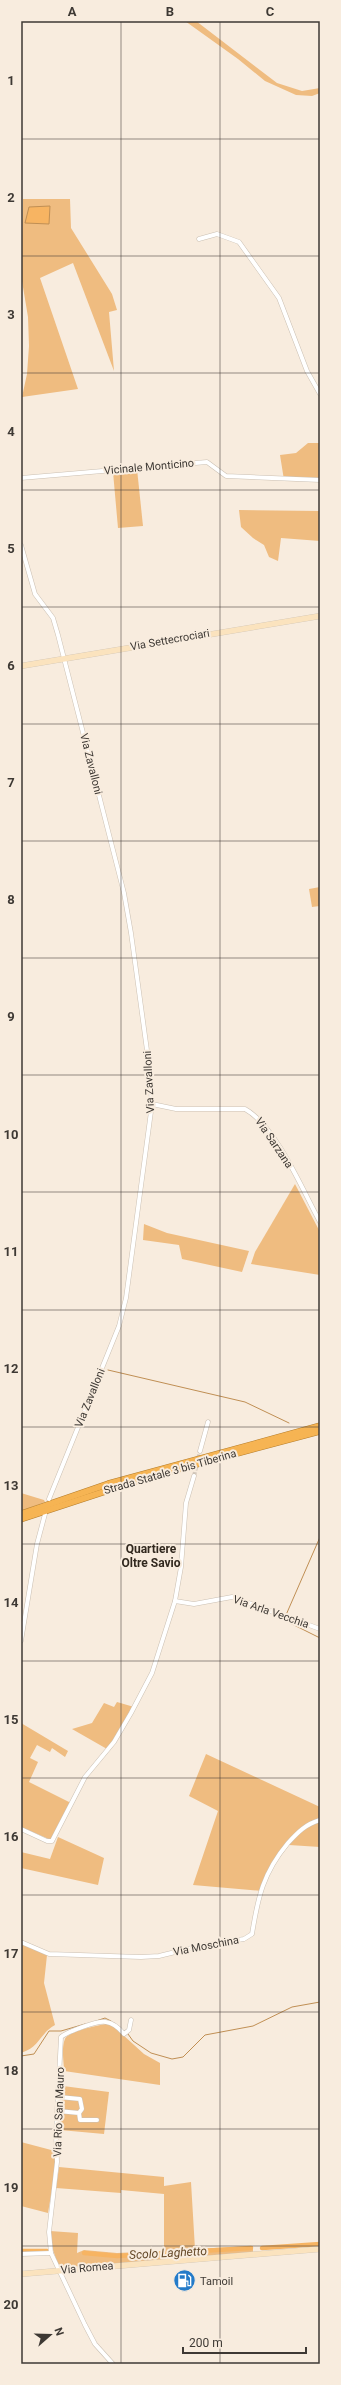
<svg xmlns="http://www.w3.org/2000/svg" width="341" height="2385" font-family="Roboto,sans-serif">
  <style>
    .green { fill: #efbc80 }
    .water { fill: #f7b462; stroke: #c08f54 }
    .lines { fill: none; stroke-linecap: round; stroke-linejoin: round }
    .stream { stroke: #c08f54; stroke-width: 1 }
    .canal { stroke: #f7b462; stroke-width: 4.5 }
    .minor-tunnel { stroke: #d3c8bc; stroke-width: 4; stroke-dasharray: 4 2; stroke-linecap: butt }
    .minor-casing { stroke: #cbc0b3; stroke-width: 5 }
    .secondary-casing { stroke: #cbc0b3; stroke-width: 6 }
    .trunk-casing { stroke: #b47d2c; stroke-width: 7 }
    .minor { stroke: #fff; stroke-width: 4 }
    .secondary { stroke: #fbe3be; stroke-width: 5.5 }
    .trunk { stroke: #f6b453; stroke-width: 6 }
    .grid { fill: none; stroke: #3e3934; stroke-width: 1; stroke-opacity: 0.55 }
    .labels { text-anchor: middle; dominant-baseline: central; stroke-width: 4; stroke-linejoin: round; paint-order: stroke }
    .street-label { font-size: 11px; fill: #3e3934; stroke: #f8ecde }
    .poi-label { font-size: 11px; fill: #3e3934; stroke: #f8ecde; text-anchor: start }
    .neighbourhood-label { font-size: 12px; font-weight: bold; fill: #31281e; stroke: #f8ecde }
    .water-label { font-size: 12px; font-style: italic; fill: #634726; stroke: #f8ecde }
    .neatline { fill: none; stroke: #3e3934; stroke-width: 1.5 }
    .grid-label { font-size: 13px; text-anchor: middle; font-weight: bold; fill: #3e3934 }
  </style>
  <rect width="100%" height="100%" fill="#f8ecde"/>
  <g class="green">
    <polygon points="185,21 196,21 277,83 302,91 320,88 320,93 312,96 296,95 265,81 238,59"/>
    <polygon points="23,199 70,199 71,228 112,294 117,310 109,312 114,371 73,263 40,278 78,389 22,397 27,374 29,346 28,317 21,275"/>
    <polygon points="308,443 320,443 320,480 284,480 280,455 296,453"/>
    <polygon points="137,469 143,526 118,528 113,472"/>
    <polygon points="239,510 320,511 320,541 281,538 278,561 269,557 264,545 253,538 241,527"/>
    <polygon points="320,887 320,906 312,907 309,889"/>
    <polygon points="295,1184 320,1232 320,1275 251,1264 255,1252"/>
    <polygon points="144,1224 167,1233 249,1251 242,1272 182,1259 179,1245 143,1240"/>
    <polygon points="21,1493 44,1500 45,1502 21,1511"/>
    <polygon points="117,1702 134,1707 107,1749 72,1729 92,1723 104,1703 114,1707"/>
    <polygon points="21,1723 68,1751 65,1757 52,1748 50,1752 37,1745 30,1758 38,1762 29,1782 71,1803 51,1840 21,1827"/>
    <polygon points="206,1754 320,1807 320,1847 289,1845 270,1870 263,1891 193,1885 218,1811 189,1796"/>
    <polygon points="58,1837 104,1858 98,1885 21,1868 21,1852 50,1859"/>
    <path d="M21 1943 47 1955 44 1983 55 2025C40 2033 40 2047 21 2053Z"/>
    <path d="M106 2024 112 2025 144 2054 160 2063V2085L64 2071C64 2062 61 2048 65 2039 67 2032 98 2025 106 2024Z"/>
    <polygon points="63,2086 109,2092 104,2134 60,2130"/>
    <polygon points="21,2142 55,2151 56,2165 48,2213 21,2206"/>
    <polygon points="59,2167 164,2177 164,2186 191,2182 195,2249 253,2246 253,2253 63,2268 59,2267 53,2250 50,2231 78,2233 77,2253 84,2250 117,2253 164,2251 164,2194 121,2190 121,2193 56,2188"/>
  </g>
  <polygon class="water" points="50,206 49,224 25,223 29,207"/>
  <g class="lines">
    <g class="stream">
      <polyline points="108,1370 245,1402 289,1423"/>
      <polyline points="286,1615 320,1537"/>
      <polyline points="285,1618 288,1622 320,1638"/>
      <polyline points="96,2021 105,2018 111,2021"/>
      <polyline points="114,2023 125,2032"/>
      <polyline points="128,2034 133,2041 151,2053 172,2059 183,2057 205,2035 253,2026 292,2007 320,2002"/>
      <polyline points="21,2056 34,2054 49,2031 61,2031 85,2024"/>
    </g>
    <g class="canal">
      <polyline points="262,2248 320,2244"/>
      <polyline points="21,2251 47,2251"/>
      <polyline points="84,2253 117,2256 251,2248"/>
    </g>
    <polyline class="minor-tunnel" points="194,1476 200,1451"/>
    <defs>
      <g id="minor">
        <polyline points="199,239 217,234 239,242 279,298 307,371 320,394"/>
        <polyline points="21,478 207,462 226,476 320,480"/>
        <polyline points="21,545 35,594 53,618 58,635 124,893 131,933 149,1065 152,1104 126,1298 119,1326 49,1499"/>
        <path d="M152 1104 176 1109H245C276 1126 303 1191 320 1222"/>
        <polyline points="200,1451 208,1422"/>
        <polyline points="175,1601 194,1604 232,1597 320,1629"/>
        <polyline points="21,1641 37,1544 45,1514"/>
        <polyline points="21,1829 47,1841 52,1841 85,1777 114,1742 131,1713 152,1673 175,1601 181,1567 186,1503 194,1476"/>
        <path d="M21 1942 49 1954 141 1957 159 1956 200 1946 244 1939 252 1934C258 1897 263 1873 288 1843 298 1832 306 1824 320 1820"/>
        <polyline points="59,2097 80,2099 82,2109 79,2113"/>
        <polyline points="58,2111 79,2113 80,2120 97,2120"/>
        <polyline points="21,2254 51,2253"/>
        <path d="M113 2364 95 2344 85 2325 51 2253 49 2232 57 2162 56 2134 61 2037C67 2032 98 2020 106 2022 114 2023 119 2028 124 2034L129 2030 131 2020"/>
      </g>
      <g id="secondary">
        <polyline points="21,666 320,616"/>
        <polyline points="21,2274 320,2249"/>
      </g>
      <g id="trunk">
        <polyline points="21,1514 108,1484 320,1426"/>
        <polyline points="21,1519 152,1476 320,1431"/>
      </g>
    </defs>
    <use href="#minor" class="minor-casing"/>
    <use href="#secondary" class="secondary-casing"/>
    <use href="#trunk" class="trunk-casing"/>
    <use href="#minor" class="minor"/>
    <use href="#secondary" class="secondary"/>
    <use href="#trunk" class="trunk"/>
  </g>
  <path class="grid" d="M121 21V2364M220 21V2364M21 139H320M21 256H320M21 373H320M21 490H320M21 607H320M21 724H320M21 841H320M21 958H320M21 1075H320M21 1192H320M21 1310H320M21 1427H320M21 1544H320M21 1661H320M21 1778H320M21 1895H320M21 2012H320M21 2129H320M21 2246H320"/>
  <defs>
    <symbol id="fuel-disc" viewBox="-11 -11 22 22"><circle r="9.5" fill="#247bc9" stroke="#f8ecde"/><path d="M-5.5-6h7V0h2V4h1.3V-2.5L3-4.5l.8-.8L6-3V5H2.5V1h-1V6h-7ZM-4.2-4.7v3.2H.2V-4.7Z" fill="#fff"/></symbol>
  </defs>
  <g fill-rule="evenodd">
    <use href="#fuel-disc" x="172" y="2268" width="25" height="25"/>
  </g>
  <g class="labels">
    <g class="street-label">
      <text transform="translate(149 467) rotate(-5)">Vicinale Monticino</text>
      <text transform="translate(170 640) rotate(-10)">Via Settecrociari</text>
      <text transform="translate(91 764) rotate(76)">Via Zavalloni</text>
      <text transform="translate(149 1082) rotate(-93)">Via Zavalloni</text>
      <text transform="translate(274 1143) rotate(56)">Via Sarzana</text>
      <text transform="translate(90 1398) rotate(-68)">Via Zavalloni</text>
      <text transform="translate(170 1472) rotate(-16)">Strada Statale 3 bis Tiberina</text>
      <text transform="translate(271 1612) rotate(19)">Via Arla Vecchia</text>
      <text transform="translate(206 1946) rotate(-11)">Via Moschina</text>
      <text transform="translate(59 2112) rotate(-88)">Via Rio San Mauro</text>
      <text transform="translate(87 2268) rotate(-5)">Via Romea</text>
    </g>
    <g class="poi-label">
      <text x="200" y="2281">Tamoil</text>
    </g>
    <g class="neighbourhood-label">
      <text x="151" y="1549">Quartiere<tspan x="151" dy="14">Oltre Savio</tspan></text>
    </g>
    <g class="water-label">
      <text transform="translate(168 2253) rotate(-3)">Scolo Laghetto</text>
    </g>
  </g>
  <rect width="341" height="2385" fill="none" stroke="#f8ecde" stroke-width="44"/>
  <g transform="translate(50 2335) rotate(70)" stroke="#f8ecde" stroke-width="3" paint-order="stroke">
  <path d="M0-3L7 15L0 10L-7 15Z" fill="#3e3934"/>
  <text y="-6" font-size="11" font-weight="bold" text-anchor="middle" fill="#3e3934">N</text>
  </g>
  <path d="M183 2347v6h123v-6" fill="none" stroke="#3e3934" stroke-width="2"/>
  <text x="189" y="2347" font-size="12" fill="#3e3934" stroke="#f8ecde" stroke-width="3" paint-order="stroke">200 m</text>
  <rect x="22" y="22" width="297" height="2341" class="neatline"/>
  <g class="grid-label">
    <text x="72" y="16">A</text>
    <text x="170" y="16">B</text>
    <text x="270" y="16">C</text>
    <text x="11" y="85">1</text>
    <text x="11" y="202">2</text>
    <text x="11" y="319">3</text>
    <text x="11" y="436">4</text>
    <text x="11" y="553">5</text>
    <text x="11" y="670">6</text>
    <text x="11" y="787">7</text>
    <text x="11" y="904">8</text>
    <text x="11" y="1021">9</text>
    <text x="11" y="1139">10</text>
    <text x="11" y="1256">11</text>
    <text x="11" y="1373">12</text>
    <text x="11" y="1490">13</text>
    <text x="11" y="1607">14</text>
    <text x="11" y="1724">15</text>
    <text x="11" y="1841">16</text>
    <text x="11" y="1958">17</text>
    <text x="11" y="2075">18</text>
    <text x="11" y="2192">19</text>
    <text x="11" y="2309">20</text>
  </g>
</svg>
